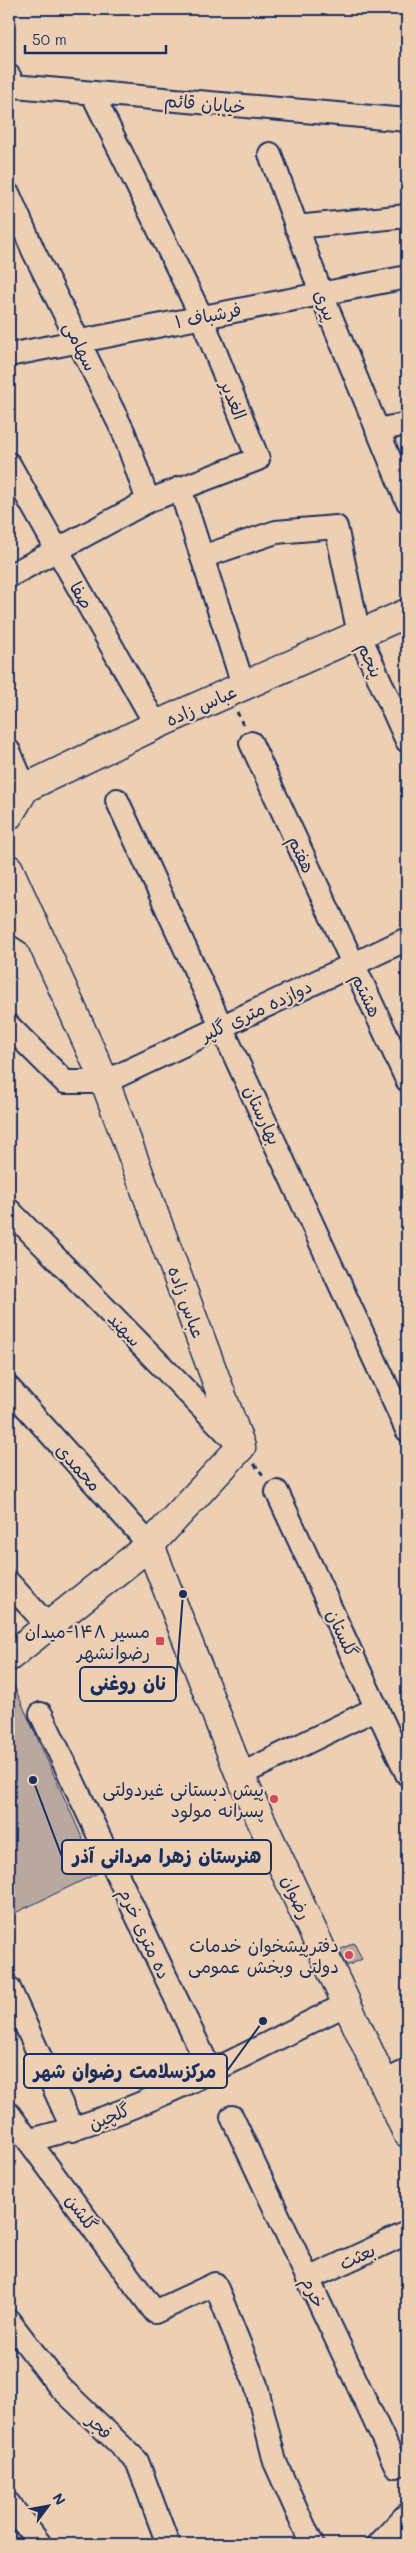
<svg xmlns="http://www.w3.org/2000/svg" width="416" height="2553" font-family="Mali,'Playpen Sans Arabic',sans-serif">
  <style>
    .building { fill: #b9a89f; stroke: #1b2f5e }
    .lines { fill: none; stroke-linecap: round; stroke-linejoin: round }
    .minor-casing { stroke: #1b2f5e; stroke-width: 26 }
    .major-casing { stroke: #1b2f5e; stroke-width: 31 }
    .path { stroke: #1b2f5e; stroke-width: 3; stroke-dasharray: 5 4; stroke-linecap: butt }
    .minor { stroke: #edd0b4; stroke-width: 22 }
    .major { stroke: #edd0b4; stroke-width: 28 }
    .poi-dot { fill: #d1495b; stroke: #edd0b4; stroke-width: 2 }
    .labels { text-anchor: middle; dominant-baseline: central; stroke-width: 4.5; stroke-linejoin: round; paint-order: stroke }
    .street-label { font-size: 18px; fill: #1b2f5e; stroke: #edd0b4 }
    .poi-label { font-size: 18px; fill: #1b2f5e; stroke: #edd0b4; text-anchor: end }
    .leader { fill: none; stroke: #1b2f5e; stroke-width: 2 }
    .callout-dot { fill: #1b2f5e; stroke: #edd0b4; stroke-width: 2 }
    .callout { fill: #edd0b4; stroke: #1b2f5e; stroke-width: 2 }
    .callout-label { font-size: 19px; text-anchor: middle; font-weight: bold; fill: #1b2f5e }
  </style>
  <rect width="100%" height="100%" fill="#edd0b4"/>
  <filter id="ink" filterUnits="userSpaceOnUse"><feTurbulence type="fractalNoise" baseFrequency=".02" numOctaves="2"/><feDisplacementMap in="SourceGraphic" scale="10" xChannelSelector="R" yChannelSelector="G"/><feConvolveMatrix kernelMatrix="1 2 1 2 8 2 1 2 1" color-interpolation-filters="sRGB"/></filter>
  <g filter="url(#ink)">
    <g class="building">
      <polygon points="9,1675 98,1873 9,1916"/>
      <polygon points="354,1943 362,1959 347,1966 339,1950"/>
    </g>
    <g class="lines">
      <defs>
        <g id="minor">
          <polyline points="9,76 14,86 407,120"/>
          <polyline points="270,154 321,293 407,501"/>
          <polyline points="9,195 34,252 124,433 148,501"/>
          <polyline points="296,227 407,216"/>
          <polyline points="9,355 407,277"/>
          <polyline points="377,430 407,424"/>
          <polyline points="9,464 156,725"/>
          <polyline points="180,488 243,685"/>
          <polyline points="202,557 276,532 336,527 359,634 407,741"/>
          <polyline points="9,576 148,501 258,459 201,316 92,93"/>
          <polyline points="251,743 407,1080"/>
          <polyline points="9,751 25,788"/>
          <polyline points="117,800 407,1430"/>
          <polyline points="9,918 38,937"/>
          <polyline points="9,1026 65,1082 105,1082 407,939"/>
          <polyline points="9,1210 239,1445"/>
          <polyline points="9,1388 150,1545"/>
          <polyline points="277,1492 407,1774"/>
          <polyline points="9,1583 49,1627"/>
          <polyline points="41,1714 210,2070"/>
          <polyline points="240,1775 377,1708"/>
          <polyline points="9,1988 73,2130"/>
          <polyline points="384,2082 407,2071"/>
          <polyline points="9,2114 155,2312 215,2284 256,2385 275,2462 312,2544"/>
          <polyline points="232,2117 396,2466"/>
          <path d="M30 2140C140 2115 245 2053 347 2004"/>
          <polyline points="308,2279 407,2233"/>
          <polyline points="9,2321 59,2386 137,2461 168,2544"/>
          <polyline points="9,2504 40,2544"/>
          <polyline points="379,2544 407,2514"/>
        </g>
        <g id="major">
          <polyline points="9,815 25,788 156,725 407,613"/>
          <polyline points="9,869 105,1082 241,1447 150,1545 9,1657"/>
          <polyline points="150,1545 240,1775 407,2133"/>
        </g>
      </defs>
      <use href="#minor" class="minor-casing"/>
      <use href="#major" class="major-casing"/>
      <g class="path">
        <polyline points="237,712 243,725"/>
        <polyline points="254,1464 264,1476"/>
      </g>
      <use href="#minor" class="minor"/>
      <use href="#major" class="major"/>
    </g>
  </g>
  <g class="poi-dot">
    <rect x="155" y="1636" width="10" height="10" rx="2.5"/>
    <circle cx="274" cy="1799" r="5"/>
    <circle cx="349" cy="1955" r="5"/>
  </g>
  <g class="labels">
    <g class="street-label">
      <text transform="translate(205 103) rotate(5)">خیابان قائم</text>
      <text transform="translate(326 305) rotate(68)">پیری</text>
      <text transform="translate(208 315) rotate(-11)">فرشباف ۱</text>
      <text transform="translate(81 346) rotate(64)">سهامی</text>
      <text transform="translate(234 400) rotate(68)">الغدیر</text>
      <text transform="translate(82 595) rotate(60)">صفا</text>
      <text transform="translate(371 660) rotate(66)">پنجم</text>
      <text transform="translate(201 705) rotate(-24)">عباس زاده</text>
      <text transform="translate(302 854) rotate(65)">هفتم</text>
      <text transform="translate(367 995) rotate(65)">هشتم</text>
      <text transform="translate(256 1010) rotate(-25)">دوازده متری گلپر</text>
      <text transform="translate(263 1115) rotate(65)">بهارستان</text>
      <text transform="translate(187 1302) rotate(70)">عباس زاده</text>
      <text transform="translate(125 1329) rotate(46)">سهند</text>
      <text transform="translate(79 1467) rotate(48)">محمدی</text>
      <text transform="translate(343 1633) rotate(65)">گلستان</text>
      <text transform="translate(297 1897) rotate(65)">رضوان</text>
      <text transform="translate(145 1933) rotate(65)">ده متری خرم</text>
      <text transform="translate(109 2116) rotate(-22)">گلچین</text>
      <text transform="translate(82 2212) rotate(54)">گلشن</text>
      <text transform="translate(357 2256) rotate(-25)">بعثت</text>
      <text transform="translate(314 2292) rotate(65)">خرم</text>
      <text transform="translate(100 2426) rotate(44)">فجر</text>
    </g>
    <g class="poi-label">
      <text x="150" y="1631">مسیر ۱۴۸-میدان<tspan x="150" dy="21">رضوانشهر</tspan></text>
      <text x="264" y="1789">پیش دبستانی غیردولتی<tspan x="264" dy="21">پسرانه مولود</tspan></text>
      <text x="339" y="1945">دفترپیشخوان خدمات<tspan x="339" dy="21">دولتی وبخش عمومی</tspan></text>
    </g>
  </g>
  <path class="leader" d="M183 1594L176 1684M33 1780L62 1857M263 2021L227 2071"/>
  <g class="callout-dot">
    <circle cx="183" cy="1594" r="5"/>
    <circle cx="33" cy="1780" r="5"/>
    <circle cx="263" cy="2021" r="5"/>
  </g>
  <g class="callout">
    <rect x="80" y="1667" width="96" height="34" rx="5"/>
    <rect x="62" y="1840" width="209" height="34" rx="5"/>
    <rect x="24" y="2054" width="203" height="34" rx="5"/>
  </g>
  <g class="callout-label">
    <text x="128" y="1690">نان روغنی</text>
    <text x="167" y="1863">هنرستان زهرا مردانی آذر</text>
    <text x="125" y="2078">مرکزسلامت رضوان شهر</text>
  </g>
  <rect width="416" height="2553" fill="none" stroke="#edd0b4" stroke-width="30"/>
  <rect x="15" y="15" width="386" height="2523" fill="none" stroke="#1b2f5e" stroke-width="2" filter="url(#ink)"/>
  <g transform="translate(48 2506) rotate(58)" stroke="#edd0b4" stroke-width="4" paint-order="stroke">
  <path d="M0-4L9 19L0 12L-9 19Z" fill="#1b2f5e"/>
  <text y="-8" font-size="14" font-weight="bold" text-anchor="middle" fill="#1b2f5e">N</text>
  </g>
  <path d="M25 45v8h141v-8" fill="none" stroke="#1b2f5e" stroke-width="2.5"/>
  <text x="32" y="45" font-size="15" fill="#1b2f5e" stroke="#edd0b4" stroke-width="4" paint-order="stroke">50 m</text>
</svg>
